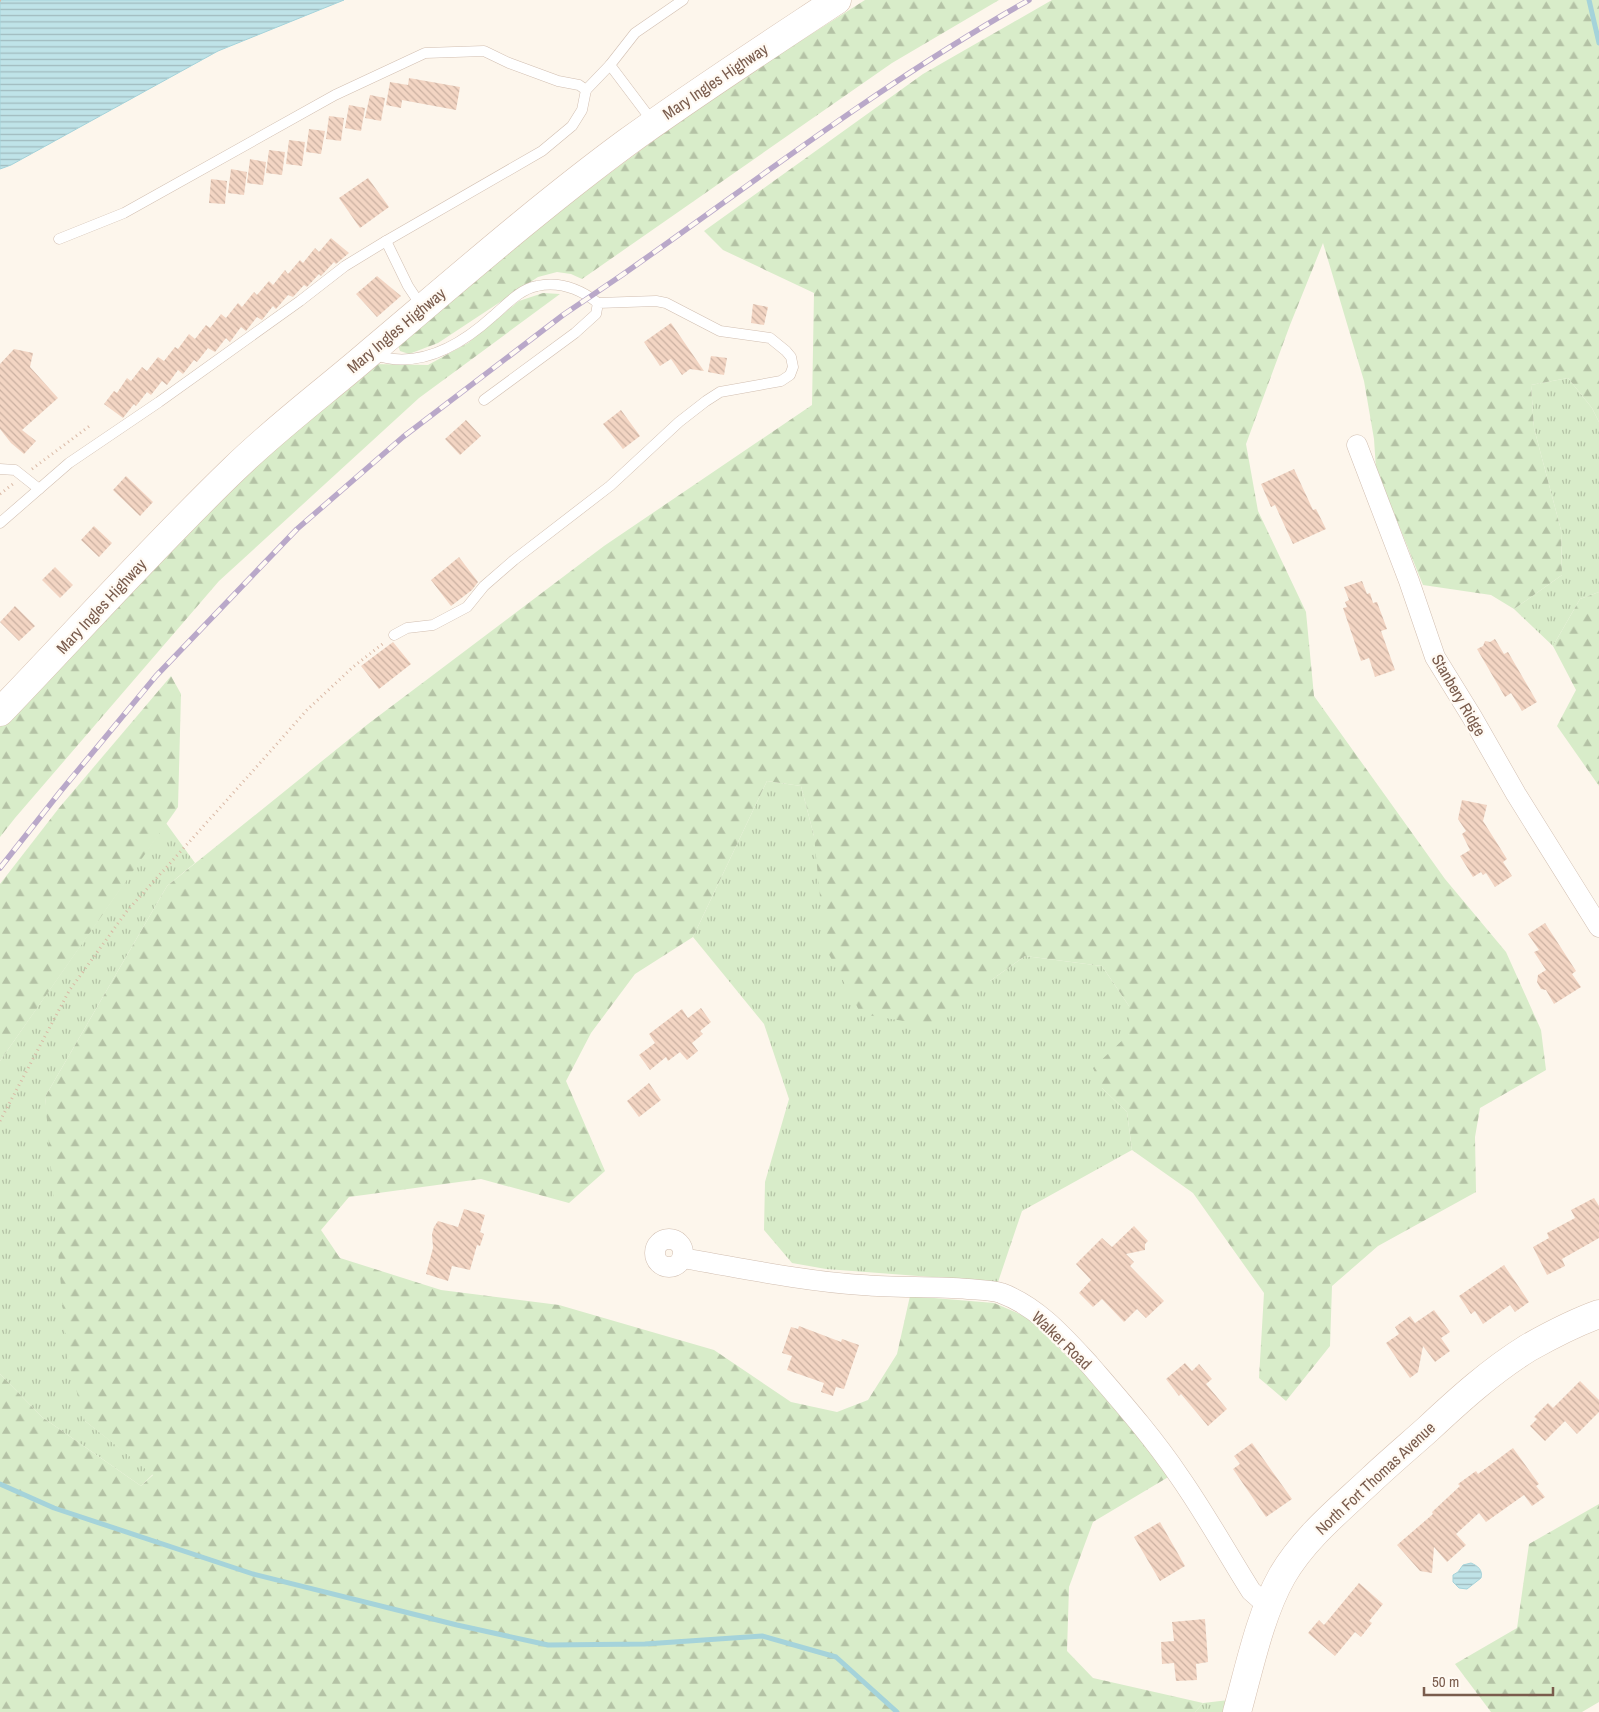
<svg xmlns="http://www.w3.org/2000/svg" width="1599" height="1712" font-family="'Archivo Narrow',sans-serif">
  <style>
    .grass { fill: url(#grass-tufts) }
    .forest { fill: url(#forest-firs) }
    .water { fill: url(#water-rules); stroke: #a5d3da }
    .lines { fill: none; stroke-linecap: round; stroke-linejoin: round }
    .stream { stroke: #a5d3da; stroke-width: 5 }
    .building { fill: url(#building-back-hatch) }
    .lane-casing { stroke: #d1beb0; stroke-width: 11 }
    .street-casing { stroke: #d1beb0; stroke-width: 21 }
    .secondary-casing { stroke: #d6c0b0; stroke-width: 29 }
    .path { stroke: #d9b8a5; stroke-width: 3; stroke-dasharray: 1 4; stroke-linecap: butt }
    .lane { stroke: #fff; stroke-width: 10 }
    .street { stroke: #fff; stroke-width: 20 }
    .secondary { stroke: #fff; stroke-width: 28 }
    .rail-casing { stroke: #b9a8c9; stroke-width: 5.5 }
    .rail { stroke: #fffaf3; stroke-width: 4; stroke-dasharray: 11; stroke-linecap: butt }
    .labels { text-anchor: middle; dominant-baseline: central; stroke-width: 4.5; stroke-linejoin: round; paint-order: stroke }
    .street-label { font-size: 16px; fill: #7a5c4d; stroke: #fffaf3 }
  </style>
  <defs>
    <pattern id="grass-tufts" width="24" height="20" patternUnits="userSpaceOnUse" patternTransform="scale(1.25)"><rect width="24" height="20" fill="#d8ecc9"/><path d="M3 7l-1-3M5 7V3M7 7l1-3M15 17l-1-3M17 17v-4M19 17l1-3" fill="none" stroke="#b4c2a5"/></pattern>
    <pattern id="forest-firs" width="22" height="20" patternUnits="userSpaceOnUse" patternTransform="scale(1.25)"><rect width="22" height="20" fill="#d8ecc9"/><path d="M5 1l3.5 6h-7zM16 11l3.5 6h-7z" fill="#b4c2a5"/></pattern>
    <pattern id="water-rules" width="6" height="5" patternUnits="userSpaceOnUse" patternTransform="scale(1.25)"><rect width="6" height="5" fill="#bfe3e8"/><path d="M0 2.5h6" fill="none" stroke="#a0bbbe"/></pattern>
    <pattern id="building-back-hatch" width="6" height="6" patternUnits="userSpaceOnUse" patternTransform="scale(1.25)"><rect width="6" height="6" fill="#f3d5c3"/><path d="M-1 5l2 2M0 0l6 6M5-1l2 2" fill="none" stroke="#cab0a1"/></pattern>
  </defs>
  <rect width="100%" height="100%" fill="#fdf6ec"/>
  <g class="grass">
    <polygon points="1568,378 1592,408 1599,422 1599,592 1580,599 1553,646 1514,609 1562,575 1561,530 1534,428 1531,385"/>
    <polygon points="767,781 801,786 814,836 990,981 1025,956 1102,966 1129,1006 1129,1034 1102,1088 1127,1112 1132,1150 1022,1211 998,1282 826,1269 792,1263 764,1230 765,1182 789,1099 764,1024 693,937"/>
    <polygon points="166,823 195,863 167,886 45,1097 85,1421 153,1474 141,1486 42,1417 0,1374 0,1061"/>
    <polygon points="1229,1700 1225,1712 1195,1712 1203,1703"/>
  </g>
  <g class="forest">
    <polygon points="865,0 999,0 892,63 582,279 571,274 557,272 538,277 438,343 409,354 400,351 398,345 539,226 708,100"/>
    <polygon points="1052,0 1599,0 1599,422 1592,408 1568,378 1531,385 1534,428 1561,530 1562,575 1514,609 1491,595 1423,585 1376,469 1374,439 1364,381 1323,243 1290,325 1246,444 1258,511 1306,612 1314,696 1445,879 1506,952 1541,1030 1546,1070 1480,1108 1475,1137 1476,1192 1378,1246 1332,1286 1330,1346 1286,1401 1259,1378 1264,1293 1193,1193 1132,1150 1127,1112 1102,1088 1093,1068 1129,1034 1129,1006 1102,966 1025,956 990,981 934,1026 861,1014 825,947 814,836 801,786 767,781 693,937 635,974 591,1033 566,1081 605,1171 569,1203 481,1179 349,1197 321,1230 340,1258 441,1290 559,1305 714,1350 791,1402 837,1412 868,1400 897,1354 910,1296 994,1303 1029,1318 1092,1381 1170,1476 1093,1522 1069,1587 1067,1651 1093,1678 1203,1703 1195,1712 0,1712 0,1374 42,1417 141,1486 153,1475 85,1421 67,1357 45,1097 167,886 368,724 604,546 812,405 814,293 723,250 704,231 923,74"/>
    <polygon points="543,293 560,294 419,398 219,581 15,818 0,837 0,727 236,482 371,364 428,365 468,343 519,301"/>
    <polygon points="1599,592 1599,786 1557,726 1576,690 1553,646 1580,599"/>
    <polygon points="171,676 181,694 178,807 0,1061 0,884 59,808"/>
    <polygon points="1599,1504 1599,1702 1582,1712 1491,1712 1455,1664 1517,1628 1529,1544"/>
  </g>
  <g class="water">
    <polygon points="0,0 344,0 218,51 11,165 0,169"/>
    <path d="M1471 1563C1478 1566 1483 1570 1481 1578L1467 1589 1459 1588 1453 1582V1575L1458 1572 1463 1565Z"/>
  </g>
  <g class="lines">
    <g class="stream">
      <polyline points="1589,0 1599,43"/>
      <polyline points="0,1484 54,1508 253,1574 457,1625 548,1645 645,1644 762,1636 836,1657 897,1712"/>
    </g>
  </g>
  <g class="building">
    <polygon points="409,78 460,87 456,110 402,100 401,108 386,105 390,82 408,85"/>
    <polygon points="370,95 385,98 381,121 365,118"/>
    <polygon points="349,105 365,108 361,131 345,128"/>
    <polygon points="329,116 344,118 341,141 326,139"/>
    <polygon points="309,129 325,131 321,154 306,152"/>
    <polygon points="289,140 305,142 302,166 286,164"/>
    <polygon points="269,150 285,152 282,175 266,173"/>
    <polygon points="250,159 266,162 263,185 247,183"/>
    <polygon points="231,169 247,172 244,195 228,193"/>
    <polygon points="368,178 389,207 360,228 339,198"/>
    <polygon points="211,179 227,181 225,204 209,203"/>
    <polygon points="331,238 349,253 336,264 334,262 321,276 319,274 307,287 304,285 293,297 288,295 276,309 273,306 262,320 257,317 246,331 241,327 230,342 226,338 215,352 208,348 197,362 194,360 183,374 178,370 167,385 162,381 151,395 147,392 136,406 134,404 123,418 104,404 114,391 117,393 127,378 131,381 142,367 147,371 158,357 164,361 175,347 178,349 189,334 195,339 206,325 210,328 221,314 226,318 238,303 242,307 254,292 257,295 269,281 273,285 285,270 288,274 300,260 303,263 315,248 319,252"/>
    <polygon points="377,276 401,296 377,317 356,294"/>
    <polygon points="753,304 768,307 764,325 751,323"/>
    <polygon points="671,323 704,371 690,369 682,375 671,359 660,366 644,342"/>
    <polygon points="14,349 33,353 30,367 58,398 22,430 36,441 24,454 11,443 0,429 0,364"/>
    <polygon points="711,356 727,358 724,375 708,372"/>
    <polygon points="621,410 640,436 623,449 603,424"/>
    <polygon points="466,420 481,436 460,455 445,439"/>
    <polygon points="1294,469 1313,510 1316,509 1326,529 1293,544 1275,505 1271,507 1261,484"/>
    <polygon points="126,476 153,502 140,516 113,490"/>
    <polygon points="94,526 112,543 99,557 81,540"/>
    <polygon points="459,557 478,582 472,590 451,606 431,580"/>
    <polygon points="55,567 73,585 60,598 42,580"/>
    <polygon points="1362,581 1367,594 1370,593 1373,603 1377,602 1387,629 1381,631 1395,670 1375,677 1369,658 1361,661 1343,608 1347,607 1345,602 1349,600 1344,587"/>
    <polygon points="15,606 35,626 19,641 0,622"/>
    <polygon points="1495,639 1504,654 1508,652 1537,702 1522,711 1511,693 1505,697 1477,649 1483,646 1485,641 1490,642"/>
    <polygon points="393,642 411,664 379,689 361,666"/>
    <polygon points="1462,800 1487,805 1483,821 1507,859 1503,862 1512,876 1495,887 1486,873 1483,875 1481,872 1473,877 1460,856 1470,850 1462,834 1466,831 1458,819"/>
    <polygon points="1545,923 1576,971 1572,974 1581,987 1554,1004 1546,990 1541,989 1537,982 1538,975 1546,970 1534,952 1539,950 1528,934"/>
    <polygon points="701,1008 711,1022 700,1031 703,1034 692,1043 698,1051 687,1060 680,1052 668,1061 666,1057 650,1070 639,1055 655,1043 649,1034 682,1009 688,1018"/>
    <polygon points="649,1083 661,1100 639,1117 627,1101"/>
    <polygon points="1594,1198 1599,1206 1599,1238 1562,1259 1565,1266 1547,1275 1533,1247 1549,1238 1547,1233 1575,1218 1571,1210"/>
    <polygon points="464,1209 485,1215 480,1232 484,1234 480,1246 477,1245 470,1270 452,1266 448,1281 426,1274 433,1248 432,1234 434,1227 438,1221 458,1227"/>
    <polygon points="1134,1226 1148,1241 1145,1244 1145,1250 1126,1254 1134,1262 1130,1266 1164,1301 1146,1318 1137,1309 1124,1322 1102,1299 1093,1307 1079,1293 1091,1280 1076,1264 1102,1238 1112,1247"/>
    <polygon points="1504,1265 1529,1302 1515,1312 1510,1305 1483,1324 1475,1311 1471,1314 1459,1296"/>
    <polygon points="1434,1310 1450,1332 1441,1338 1450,1351 1435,1362 1423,1346 1418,1372 1410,1378 1386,1343 1399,1334 1395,1327 1410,1316 1415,1323"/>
    <polygon points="799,1326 841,1342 842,1339 859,1345 844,1389 836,1387 833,1396 821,1392 824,1383 787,1370 792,1356 782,1353 791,1327 798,1329"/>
    <polygon points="1185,1363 1192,1371 1199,1364 1212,1379 1206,1384 1227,1409 1208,1426 1181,1394 1179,1396 1166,1379"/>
    <polygon points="1580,1381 1599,1400 1599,1412 1577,1434 1565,1421 1545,1441 1530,1426 1537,1419 1534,1417 1548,1403 1553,1408"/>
    <polygon points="1252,1443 1292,1499 1266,1517 1233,1469 1240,1464 1234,1456"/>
    <polygon points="1513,1448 1539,1484 1536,1486 1545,1497 1532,1506 1524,1495 1486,1522 1479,1513 1456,1534 1466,1545 1447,1562 1434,1547 1432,1573 1420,1571 1397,1545 1433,1514 1432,1512 1460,1486 1458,1484 1476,1471 1478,1474"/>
    <polygon points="1160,1522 1185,1566 1160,1581 1134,1537"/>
    <polygon points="1359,1583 1383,1604 1369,1621 1372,1623 1361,1637 1355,1632 1335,1656 1308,1633 1319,1620 1324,1625"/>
    <polygon points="1205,1619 1208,1662 1196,1664 1197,1680 1176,1681 1174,1663 1162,1664 1161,1642 1174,1641 1172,1622"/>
  </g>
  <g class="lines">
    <defs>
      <g id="lane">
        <polyline points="586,90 610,65"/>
        <polyline points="653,122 610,65 635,33 683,0"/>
        <polyline points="386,241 408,286 422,307"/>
        <path d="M372 354C418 371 460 346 493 316 506 305 520 289 537 286 560 281 580 289 598 303"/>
        <polyline points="0,469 15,470 39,489"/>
        <polyline points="0,523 69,463 159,402 300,301 345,266 386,241 542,151 572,126 582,110 586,90 579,85 558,81 509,63 484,51 425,53 335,95 124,213 59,239"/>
        <polyline points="394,635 407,628 433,625 467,607 484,586 514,560 610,486 679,422 706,401 720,392 781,381 790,375 793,367 791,357 786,351 770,338 720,331 666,303 656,301 598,303 596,314 575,333 484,400"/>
      </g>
      <g id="street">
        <polyline points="1357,445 1409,581 1435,657 1472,717 1516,794 1599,927"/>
        <circle cx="669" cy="1253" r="14"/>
        <path d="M682 1258C742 1268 801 1281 862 1285 897 1288 933 1286 968 1289 979 1290 991 1290 1001 1293 1037 1306 1064 1337 1089 1364 1120 1400 1152 1436 1179 1476 1205 1513 1227 1553 1251 1591L1268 1606"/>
      </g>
      <g id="secondary">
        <path d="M0 712C78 631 153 547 234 469 278 426 327 390 373 350 456 280 538 208 626 143 695 93 766 47 837 0"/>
        <path d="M1237 1712C1249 1669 1260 1615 1282 1576 1304 1538 1340 1509 1372 1479 1390 1462 1409 1446 1428 1429 1459 1400 1491 1371 1528 1348 1551 1335 1574 1323 1599 1314"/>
      </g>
    </defs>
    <use href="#lane" class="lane-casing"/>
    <use href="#street" class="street-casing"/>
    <use href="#secondary" class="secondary-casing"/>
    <g class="path">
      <polyline points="0,0 1,0"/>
      <polyline points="32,469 91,425"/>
      <polyline points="0,494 13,484"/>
      <polyline points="0,1121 69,991 127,911 227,800 307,710 353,667 385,642"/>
    </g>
    <use href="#lane" class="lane"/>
    <use href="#street" class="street"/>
    <use href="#secondary" class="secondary"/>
    <defs>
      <path id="rail" d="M0 868 60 792 156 676 297 529 403 437 563 315 622 275C756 181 886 80 1029 0"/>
    </defs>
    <use href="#rail" class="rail-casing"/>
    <use href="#rail" class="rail"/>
  </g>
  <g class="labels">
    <g class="street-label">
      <text transform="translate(715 81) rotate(-34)">Mary Ingles Highway</text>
      <text transform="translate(396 330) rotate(-40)">Mary Ingles Highway</text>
      <text transform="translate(101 606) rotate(-47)">Mary Ingles Highway</text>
      <text transform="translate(1459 695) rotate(60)">Stanbery Ridge</text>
      <text transform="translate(1062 1340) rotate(44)">Walker Road</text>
      <text transform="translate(1375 1478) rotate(-43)">North Fort Thomas Avenue</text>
    </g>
  </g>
  <path d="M1424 1687v8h129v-8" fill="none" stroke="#7a5c4d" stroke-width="2.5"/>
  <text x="1432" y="1687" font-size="15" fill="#7a5c4d" stroke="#fffaf3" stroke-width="4" paint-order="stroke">50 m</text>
</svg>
